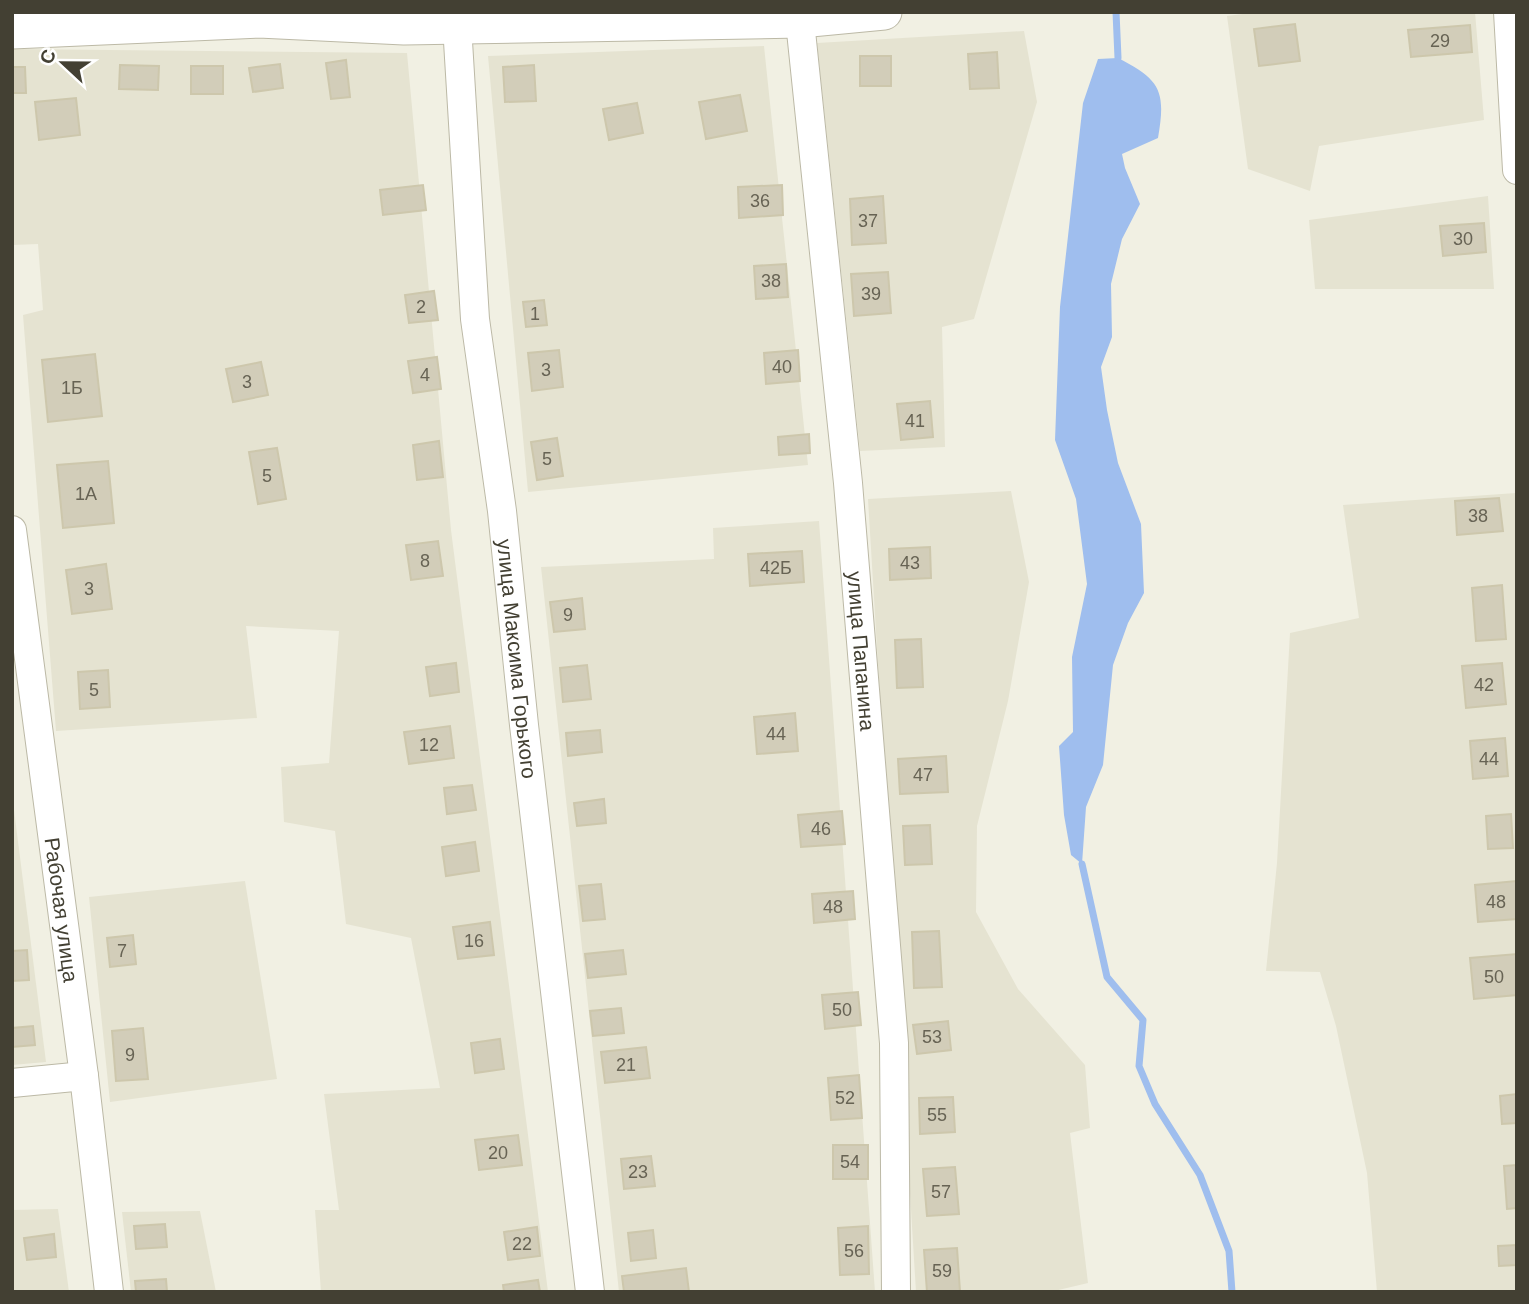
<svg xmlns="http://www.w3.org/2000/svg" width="1529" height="1304" font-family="Helvetica,sans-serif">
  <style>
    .residential { fill: #e5e3d1 }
    .water { fill: #9fbeee }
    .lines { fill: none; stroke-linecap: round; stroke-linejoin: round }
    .stream { stroke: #9fbeee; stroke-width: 7 }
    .building { fill: #d2cdb9; stroke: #cdc7ac; stroke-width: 2 }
    .minor-casing { stroke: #bcb9a6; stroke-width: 30 }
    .tertiary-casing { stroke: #bcb9a6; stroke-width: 37 }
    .minor { stroke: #fff; stroke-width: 28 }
    .tertiary { stroke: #fff; stroke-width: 35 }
    .labels { text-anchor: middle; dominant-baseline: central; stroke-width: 7; stroke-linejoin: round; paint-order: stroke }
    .number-label { font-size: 18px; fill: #676354 }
    .street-label { font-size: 21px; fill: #434033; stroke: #fff }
  </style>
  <rect width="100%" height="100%" fill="#f1f0e3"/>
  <g class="residential">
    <polygon points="1258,12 1475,12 1484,120 1319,146 1310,191 1248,169 1227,16"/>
    <polygon points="1024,31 1037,102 974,319 942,327 945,447 860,451 817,43"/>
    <polygon points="764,46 808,465 528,492 488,56"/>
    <polygon points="12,49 407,53 451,530 548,1292 321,1292 315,1210 339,1210 324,1094 440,1088 411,938 346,924 335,831 284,822 281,767 329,763 339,631 246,626 257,718 56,731 23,315 43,310 38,244 12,245"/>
    <polygon points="1488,196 1494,289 1315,289 1309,220"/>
    <polygon points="1011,491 1029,582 1008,701 977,826 976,912 1018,989 1085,1065 1090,1128 1070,1133 1088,1283 1050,1292 916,1292 868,499"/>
    <polygon points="1516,493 1517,1292 1377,1292 1367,1173 1336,1026 1320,972 1266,971 1277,863 1290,633 1359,618 1343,505"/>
    <polygon points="819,521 875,1292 619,1292 541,567 714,559 713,528"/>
    <polygon points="12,794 46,1062 12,1065"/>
    <polygon points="245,881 277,1079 110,1102 89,897"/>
    <polygon points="58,1209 69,1292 12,1292 12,1210"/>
    <polygon points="200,1211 216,1292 131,1292 122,1212"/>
  </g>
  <path class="water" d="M1118 58C1161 80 1166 91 1158 138L1122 154 1125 168 1140 204 1122 239 1111 284 1112 337 1101 367 1107 410 1118 463 1141 524 1144 593 1128 623 1113 665 1103 765 1086 807 1082 864 1071 855 1064 815 1059 746 1073 732 1072 657 1087 584 1076 499 1055 440 1060 307 1083 103 1098 59Z"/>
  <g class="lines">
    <g class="stream">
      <polyline points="1116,12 1118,58"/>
      <polyline points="1082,864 1107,977 1143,1020 1139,1066 1155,1104 1200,1175 1229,1251 1232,1292"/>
    </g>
  </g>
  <g class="building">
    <polygon points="1295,24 1300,61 1259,66 1254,29"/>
    <polygon points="1470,25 1472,52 1411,57 1408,30"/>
    <polygon points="997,52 999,88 970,89 968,54"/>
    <rect x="860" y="56" width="31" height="30"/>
    <polygon points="346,60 350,97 331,99 326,63"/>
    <polygon points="280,64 283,88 253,92 249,68"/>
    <polygon points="120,65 159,66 158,90 119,89"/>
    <polygon points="534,65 536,101 505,102 503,67"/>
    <rect x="191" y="66" width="32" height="28"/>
    <polygon points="12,67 25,67 26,93 12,93"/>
    <polygon points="740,95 747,131 706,139 699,102"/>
    <polygon points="76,98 80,135 39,140 35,102"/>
    <polygon points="637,103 643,133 609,140 603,109"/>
    <polygon points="423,185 426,210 383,215 380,190"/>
    <polygon points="782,185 783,215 739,218 738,187"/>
    <polygon points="883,196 886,243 852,245 850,199"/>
    <polygon points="1484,223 1486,252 1443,256 1440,226"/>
    <polygon points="786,264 788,297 756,299 754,266"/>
    <polygon points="888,272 891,313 854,316 851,274"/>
    <polygon points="434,291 438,320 409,323 405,295"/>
    <polygon points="544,300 547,325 526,327 523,302"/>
    <polygon points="559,350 563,387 532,391 528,353"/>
    <polygon points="798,350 800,381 766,384 764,353"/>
    <polygon points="95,354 102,416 48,422 42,360"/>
    <polygon points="437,357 441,389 413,393 408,361"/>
    <polygon points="261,362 268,395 233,402 226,369"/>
    <polygon points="930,401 933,437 901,440 897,404"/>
    <polygon points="809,434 810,453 779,455 778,437"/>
    <polygon points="557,438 563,476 537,480 531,442"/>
    <polygon points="439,441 443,477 417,480 413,445"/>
    <polygon points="277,448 286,499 258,504 249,452"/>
    <polygon points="108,461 114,523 63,528 57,465"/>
    <polygon points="1499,498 1503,531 1457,535 1455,501"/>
    <polygon points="438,541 443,576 411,580 406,545"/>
    <polygon points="930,547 931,578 890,580 889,549"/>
    <polygon points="802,551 804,582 750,586 748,554"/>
    <polygon points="106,564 112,609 72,614 66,570"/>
    <polygon points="1502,585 1506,639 1476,641 1472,588"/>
    <polygon points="582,598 585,629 554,632 550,602"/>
    <polygon points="921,639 923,687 897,688 895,640"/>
    <polygon points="456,663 459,692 430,696 426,667"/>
    <polygon points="1502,663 1506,704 1466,708 1462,666"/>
    <polygon points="587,665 591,699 563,702 560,668"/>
    <polygon points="108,670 110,707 80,709 78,672"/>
    <polygon points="795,713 798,751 757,754 754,717"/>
    <polygon points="450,726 454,758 409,764 404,732"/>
    <polygon points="600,730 602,752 568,756 566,733"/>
    <polygon points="1505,738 1508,776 1473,779 1470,741"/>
    <polygon points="946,756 948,792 900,794 898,759"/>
    <polygon points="472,785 476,810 447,814 444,788"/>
    <polygon points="604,799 606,823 577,826 574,803"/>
    <polygon points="842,811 845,844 801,847 798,815"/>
    <polygon points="1511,814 1513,848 1488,849 1486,816"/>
    <polygon points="930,825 932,864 905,865 903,826"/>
    <polygon points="475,842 479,871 446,876 442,847"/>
    <polygon points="1516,881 1517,919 1478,922 1475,885"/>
    <polygon points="601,884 605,919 583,921 579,886"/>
    <polygon points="853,891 855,919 814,923 812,894"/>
    <polygon points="490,922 494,955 458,959 453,927"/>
    <polygon points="939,931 942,987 914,988 912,932"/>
    <polygon points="133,935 136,964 110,967 107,938"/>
    <polygon points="27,950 29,980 12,981 12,951"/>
    <polygon points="623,950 626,974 588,978 585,954"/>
    <polygon points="1517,954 1517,995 1474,999 1470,958"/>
    <polygon points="858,992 861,1025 825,1029 822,995"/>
    <polygon points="621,1008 624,1033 593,1036 590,1011"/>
    <polygon points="948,1021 951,1050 917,1054 913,1025"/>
    <polygon points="33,1026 35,1045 12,1047 12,1028"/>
    <polygon points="143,1028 148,1079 116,1081 112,1031"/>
    <polygon points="500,1039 504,1069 475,1073 471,1043"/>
    <polygon points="646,1047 650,1078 605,1083 601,1052"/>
    <polygon points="859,1075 862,1118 831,1120 828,1078"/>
    <polygon points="1517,1094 1517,1123 1502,1124 1500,1096"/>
    <polygon points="953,1097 955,1132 920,1134 919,1098"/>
    <polygon points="518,1135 522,1165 479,1170 475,1140"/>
    <rect x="833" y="1145" width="35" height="34"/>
    <polygon points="651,1156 655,1186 624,1189 621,1159"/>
    <polygon points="1517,1165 1517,1208 1507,1209 1504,1166"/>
    <polygon points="955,1167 959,1214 927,1216 923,1169"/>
    <polygon points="165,1224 167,1247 136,1249 134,1226"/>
    <polygon points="868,1226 869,1274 840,1275 838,1228"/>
    <polygon points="537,1227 540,1256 508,1260 504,1232"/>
    <polygon points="653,1230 656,1258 631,1261 628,1233"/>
    <polygon points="54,1234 56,1257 27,1260 24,1238"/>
    <polygon points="1517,1245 1517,1265 1499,1266 1498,1246"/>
    <polygon points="957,1248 960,1292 927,1292 924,1250"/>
    <polygon points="686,1268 689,1292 624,1292 622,1276"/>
    <polygon points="166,1279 167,1292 136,1292 135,1281"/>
    <polygon points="538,1280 540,1292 504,1292 503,1285"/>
  </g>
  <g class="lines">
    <defs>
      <g id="minor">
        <path id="s1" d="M799 12 848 483 894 1043 896 1292"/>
        <polyline points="1508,12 1517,170"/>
        <path id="s2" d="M457 25 475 319 502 511 524 725 590 1292"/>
        <path id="s3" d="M12 530 84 1076 109 1292"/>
        <polyline points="12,1083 84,1076"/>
      </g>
      <polyline id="tertiary" points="12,31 259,20 404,27 800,20 884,12"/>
    </defs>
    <use href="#minor" class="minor-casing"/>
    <use href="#tertiary" class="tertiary-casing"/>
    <use href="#minor" class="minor"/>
    <use href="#tertiary" class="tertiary"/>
  </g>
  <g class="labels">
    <g class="number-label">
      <text x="1440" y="41">29</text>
      <text x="760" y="201">36</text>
      <text x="868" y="221">37</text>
      <text x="1463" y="239">30</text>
      <text x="771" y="281">38</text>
      <text x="871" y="294">39</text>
      <text x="421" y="307">2</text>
      <text x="535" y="314">1</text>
      <text x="782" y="367">40</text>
      <text x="546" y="370">3</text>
      <text x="425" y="375">4</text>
      <text x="247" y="382">3</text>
      <text x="72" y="388">1Б</text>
      <text x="915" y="421">41</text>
      <text x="547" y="459">5</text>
      <text x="267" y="476">5</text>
      <text x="86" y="494">1А</text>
      <text x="1478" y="516">38</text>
      <text x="425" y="561">8</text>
      <text x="910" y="563">43</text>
      <text x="776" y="568">42Б</text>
      <text x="89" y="589">3</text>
      <text x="568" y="615">9</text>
      <text x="1484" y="685">42</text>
      <text x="94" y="690">5</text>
      <text x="776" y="734">44</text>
      <text x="429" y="745">12</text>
      <text x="1489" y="759">44</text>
      <text x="923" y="775">47</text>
      <text x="821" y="829">46</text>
      <text x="1496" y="902">48</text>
      <text x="833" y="907">48</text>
      <text x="474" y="941">16</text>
      <text x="122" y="951">7</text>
      <text x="1494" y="977">50</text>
      <text x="842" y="1010">50</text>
      <text x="932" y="1037">53</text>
      <text x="130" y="1055">9</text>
      <text x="626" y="1065">21</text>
      <text x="845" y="1098">52</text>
      <text x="937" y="1115">55</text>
      <text x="498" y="1153">20</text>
      <text x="850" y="1162">54</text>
      <text x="638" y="1172">23</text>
      <text x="941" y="1192">57</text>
      <text x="522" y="1244">22</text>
      <text x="854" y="1251">56</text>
      <text x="942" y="1271">59</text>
    </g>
    <g class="street-label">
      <text stroke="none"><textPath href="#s1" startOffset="642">улица Папанина</textPath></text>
      <text stroke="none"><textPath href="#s2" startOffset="637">улица Максима Горького</textPath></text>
      <text stroke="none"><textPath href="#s3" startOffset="383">Рабочая улица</textPath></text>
    </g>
  </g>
  <rect width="1529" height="1304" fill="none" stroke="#434033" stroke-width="28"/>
  <g transform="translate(63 63) rotate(292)" stroke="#ffffff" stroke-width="5" paint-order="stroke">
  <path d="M0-5L12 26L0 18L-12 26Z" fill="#434033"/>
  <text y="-10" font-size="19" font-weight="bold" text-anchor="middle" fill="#434033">С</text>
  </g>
</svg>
